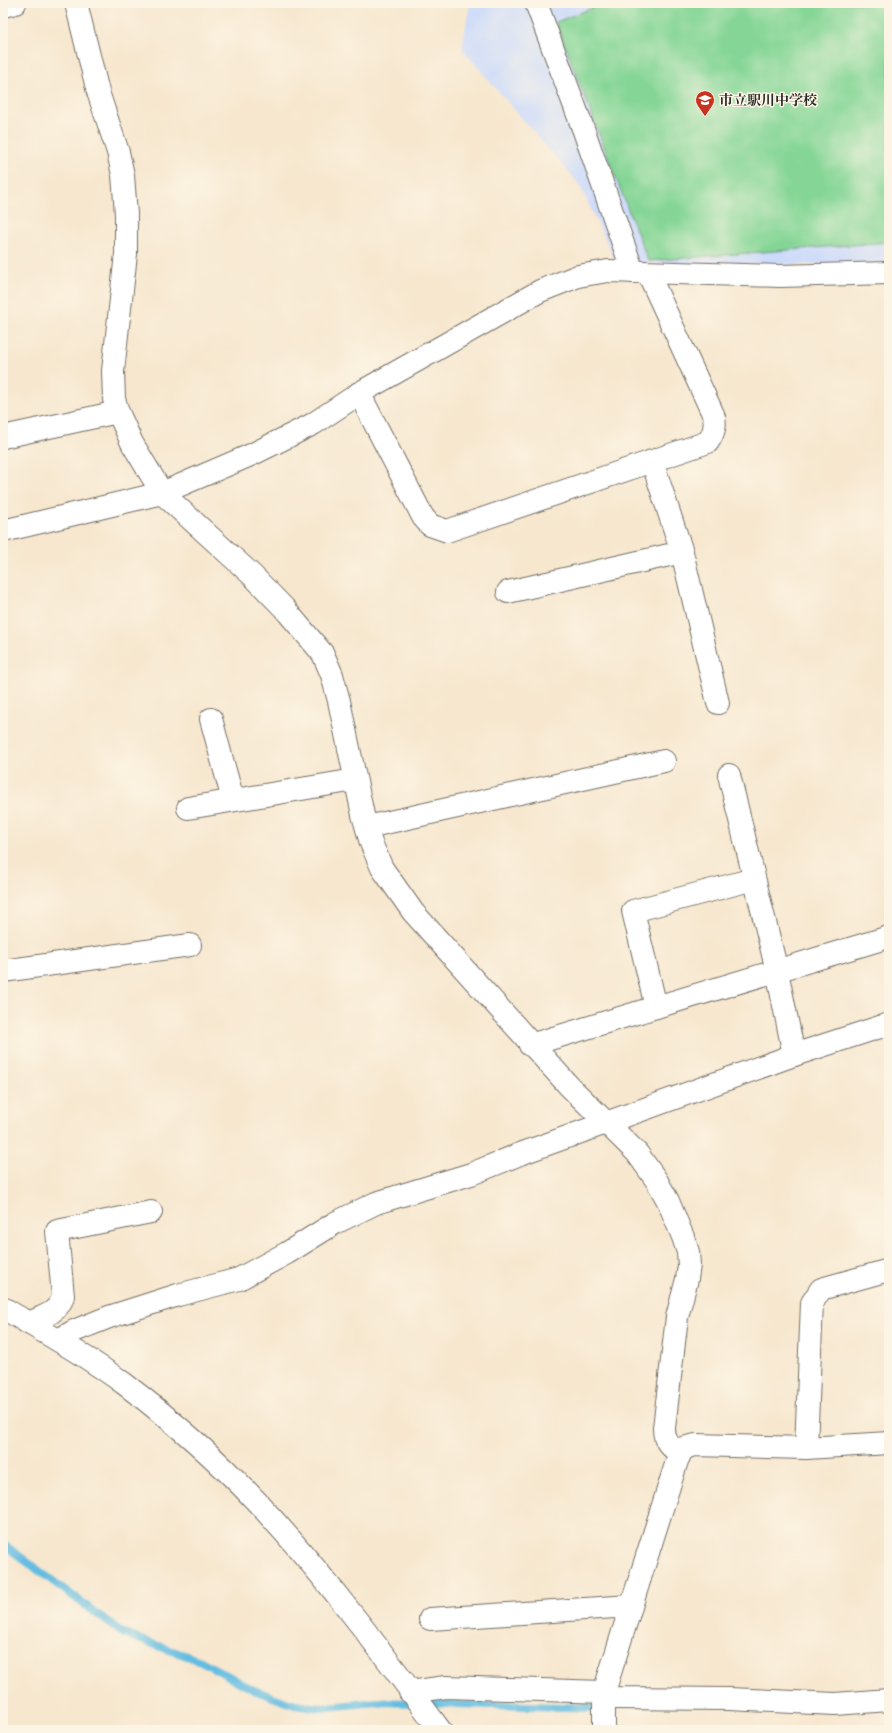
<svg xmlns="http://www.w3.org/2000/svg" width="892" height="1733" font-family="'Libre Caslon Text','Noto Serif JP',serif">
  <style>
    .built { fill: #cddbfa }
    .green { fill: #85d696; stroke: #588060 }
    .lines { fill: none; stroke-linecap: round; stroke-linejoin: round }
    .stream { stroke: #63bde1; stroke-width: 8 }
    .minor-casing { stroke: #726d64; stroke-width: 24 }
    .minor { stroke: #fff; stroke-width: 22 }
    .labels { text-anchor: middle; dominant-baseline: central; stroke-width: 3; stroke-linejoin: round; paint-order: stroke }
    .poi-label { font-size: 14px; font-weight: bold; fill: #2b2b2b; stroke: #fcf5e5; text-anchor: start }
  </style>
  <rect width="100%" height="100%" fill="#fcf5e5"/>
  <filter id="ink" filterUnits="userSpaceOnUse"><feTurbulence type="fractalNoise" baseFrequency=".025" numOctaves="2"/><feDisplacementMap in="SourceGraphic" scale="8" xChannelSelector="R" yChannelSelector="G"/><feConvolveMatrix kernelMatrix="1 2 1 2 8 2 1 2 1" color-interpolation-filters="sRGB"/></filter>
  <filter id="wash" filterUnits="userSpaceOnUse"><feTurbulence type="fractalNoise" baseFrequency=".012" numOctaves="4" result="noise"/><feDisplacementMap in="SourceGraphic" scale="16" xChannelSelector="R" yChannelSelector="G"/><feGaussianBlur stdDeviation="0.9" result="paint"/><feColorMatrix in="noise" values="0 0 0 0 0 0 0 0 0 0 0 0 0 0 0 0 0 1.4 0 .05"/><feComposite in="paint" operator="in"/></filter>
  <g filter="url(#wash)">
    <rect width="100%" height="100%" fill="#f7e7cf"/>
    <polygon class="built" points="470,3 889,3 889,263 881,265 642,263 615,260 579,184 462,49"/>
    <polygon class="green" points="605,3 889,3 889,242 648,261 556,22"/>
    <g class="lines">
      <polyline class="stream" points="3,1544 124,1634 201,1661 254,1690 289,1703 319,1708 376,1702 602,1708"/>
    </g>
  </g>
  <g filter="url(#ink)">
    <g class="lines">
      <defs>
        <g id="minor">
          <path d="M76 3 98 92 118 152 123 175 126 214V254L113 371 114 399 118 412 132 443 162 493 252 575 284 608 323 654 332 675 339 701 363 815 371 843 382 868 413 912 569 1086 637 1153 657 1181 668 1201 683 1237 688 1252 689 1265 687 1279 677 1317 664 1428C664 1442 670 1446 680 1454"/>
          <polyline points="536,3 584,131 633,272"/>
          <polyline points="3,6 15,3"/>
          <path d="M359 393 423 517 430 525 447 531 708 442C714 433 717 424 713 414L648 273"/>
          <polyline points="3,437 118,412"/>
          <polyline points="652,461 682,552 718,703"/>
          <polyline points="3,531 162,493 253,454 313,424 363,391 540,291 578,276 608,271 780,276 889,273"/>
          <polyline points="508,592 682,552"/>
          <polyline points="211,719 233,800"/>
          <polyline points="729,775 777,971 794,1055"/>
          <polyline points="188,808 355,780"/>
          <polyline points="367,827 664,761"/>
          <polyline points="3,971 190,945"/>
          <polyline points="656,1007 633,911 754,879"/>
          <polyline points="530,1045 889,937"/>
          <path d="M3 1308C44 1332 87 1356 126 1385 172 1420 217 1459 257 1502 323 1573 382 1652 440 1730"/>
          <path d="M28 1323C42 1317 59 1313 63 1296L57 1231 151 1212"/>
          <polyline points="58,1340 74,1331 109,1317 178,1295 239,1279 287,1253 335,1223 376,1203 471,1174 520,1154 794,1055 889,1024"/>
          <polyline points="806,1448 812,1303 821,1289 889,1270"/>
          <polyline points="430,1619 631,1606"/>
          <polyline points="410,1692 446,1687 604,1692 614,1698 729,1699 835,1704 889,1700"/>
          <polyline points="604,1730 604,1692 677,1461 683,1448 696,1445 806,1448 889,1443"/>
        </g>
      </defs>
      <use href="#minor" class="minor-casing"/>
      <use href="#minor" class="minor"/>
    </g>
  </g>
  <defs>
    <symbol id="school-pin" viewBox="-11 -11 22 30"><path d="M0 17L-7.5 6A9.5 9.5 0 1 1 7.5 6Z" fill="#c8321e" stroke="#fcf5e5"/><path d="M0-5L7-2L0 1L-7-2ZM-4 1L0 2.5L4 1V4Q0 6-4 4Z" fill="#fff"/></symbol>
  </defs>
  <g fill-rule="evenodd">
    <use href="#school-pin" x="694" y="89" width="22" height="30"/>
  </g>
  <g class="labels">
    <g class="poi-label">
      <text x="719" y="100">市立駅川中学校</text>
    </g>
  </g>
  <rect width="892" height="1733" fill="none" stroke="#fcf5e5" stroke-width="16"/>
</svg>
